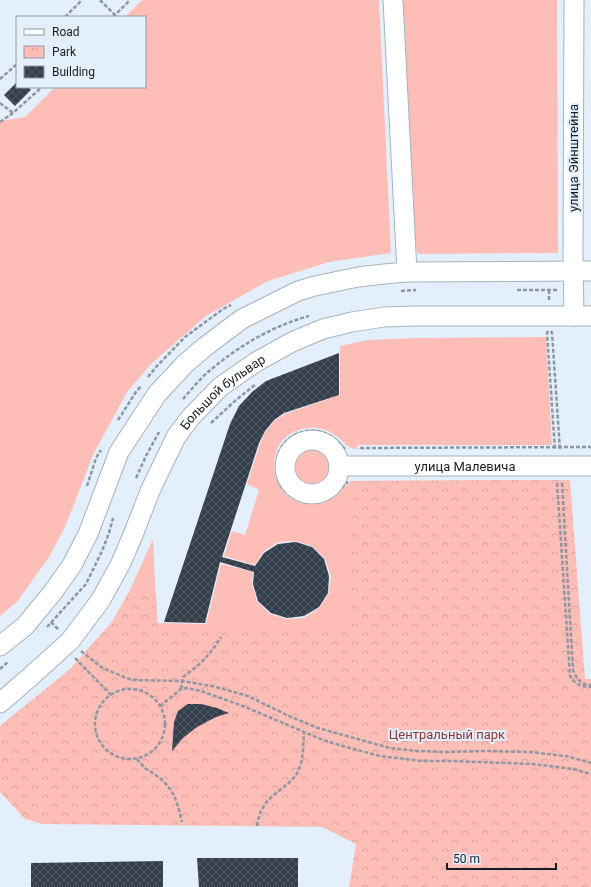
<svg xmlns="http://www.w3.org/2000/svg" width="591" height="887" font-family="Roboto,sans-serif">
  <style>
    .grass { fill: #febeb8 }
    .park { fill: url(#park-crowns) }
    .building { fill: url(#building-cross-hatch) }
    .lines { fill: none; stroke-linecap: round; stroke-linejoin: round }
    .minor-casing { stroke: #a5b2c1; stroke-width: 21 }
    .path { stroke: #8e96a1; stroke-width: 2.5; stroke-dasharray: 4 2; stroke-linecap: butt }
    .minor { stroke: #fff; stroke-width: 19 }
    .labels { text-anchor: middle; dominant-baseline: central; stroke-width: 4; stroke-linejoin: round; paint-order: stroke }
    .street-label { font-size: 13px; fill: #181d23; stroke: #e4effc }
    .park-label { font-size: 13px; fill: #8a3735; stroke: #e4effc }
  </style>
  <defs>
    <pattern id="park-crowns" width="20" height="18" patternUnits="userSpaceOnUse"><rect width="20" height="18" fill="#febeb8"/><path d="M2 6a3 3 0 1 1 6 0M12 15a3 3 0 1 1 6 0" fill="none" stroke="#d9a39e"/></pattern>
    <pattern id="building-cross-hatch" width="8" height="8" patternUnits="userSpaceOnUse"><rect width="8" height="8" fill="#353f4c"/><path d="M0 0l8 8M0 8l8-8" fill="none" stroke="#505863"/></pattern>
  </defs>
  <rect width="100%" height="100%" fill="#e4effc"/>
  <g class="grass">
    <polygon points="142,0 379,0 391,253 329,262 268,281 206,316 152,363 127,392 93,455 66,525 49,557 17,602 0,616 0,121 25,117 55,87 145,87 145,17 125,17"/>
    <polygon points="401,0 557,0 558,253 418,254 414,242"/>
    <path d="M546 337 552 445H357V449C349 449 345 443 339 438 330 431 321 427 309 428 299 429 288 433 282 441 263 467 280 506 313 504 317 504 321 504 325 502 335 497 343 488 351 481H354L554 480 567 675 87 650 112 622 128 594 153 539 157 623 206 624 221 564 253 572 252 584 257 601 270 614 287 619 304 618 319 608 329 593 331 576 325 559 312 546 296 541 278 542 263 552 255 565 224 556 232 531 245 535 259 490 247 484 260 444 266 431 274 421 285 414 340 395V346L367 340 416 338Z"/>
    <circle cx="312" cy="467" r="17"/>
  </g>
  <polygon class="park" points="570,480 585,679 591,679 591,887 349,887 356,844 322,827 42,824 25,819 0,792 0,726 70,669 112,622 128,594 156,593 158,631 347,632 354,481"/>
  <g class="building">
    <polygon points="17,82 17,87 28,87 31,90 15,106 4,95"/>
    <polygon points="339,353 339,395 284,413 274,420 265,431 259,443 222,557 255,566 264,553 278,544 296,542 312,547 324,559 329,576 328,593 319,607 304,616 287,618 271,613 258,601 253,584 254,572 220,562 205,623 164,622 230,424 239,406 252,392 266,381"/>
    <polygon points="188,704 201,704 217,708 229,713 216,717 197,727 183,738 172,751 174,722 178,711"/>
    <polygon points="197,858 298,858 298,887 199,887"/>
    <polygon points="163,861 163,887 31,887 31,863"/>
  </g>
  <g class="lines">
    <defs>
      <g id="minor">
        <polyline points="393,0 407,272"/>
        <polyline points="574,0 573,257 574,316"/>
        <circle cx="312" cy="467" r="27"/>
        <path id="s1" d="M339 466H591"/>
        <polyline points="0,646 25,626 53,592 72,565 88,534 119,452 157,394 185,364 206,346 242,319 298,291 315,286 358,277 384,274 407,272 591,271"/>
        <path id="s2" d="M0 703 30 677 70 641 100 601 120 565 133 535 150 491 176 437 190 418 220 387 256 362 292 342 323 329 352 322 384 317 415 316H591"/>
      </g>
    </defs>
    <use href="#minor" class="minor-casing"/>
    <g class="path">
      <polyline points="100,0 115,15"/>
      <polyline points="65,17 82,0"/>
      <polyline points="113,17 130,0"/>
      <polyline points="0,79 17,64"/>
      <polyline points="0,103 13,113"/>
      <polyline points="0,122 13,113 42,87"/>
      <polyline points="517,290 558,290"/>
      <polyline points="549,290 549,301"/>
      <polyline points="401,291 416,290"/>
      <polyline points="548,331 547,333 555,450"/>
      <polyline points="551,331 552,333 560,450"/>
      <polyline points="148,377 157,366 185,337 223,309 231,305"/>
      <path d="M183 399C191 390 199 380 208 372 237 347 272 326 309 316"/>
      <polyline points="118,420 136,392 141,386"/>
      <polyline points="211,423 236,400 256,384"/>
      <path d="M345 449C333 436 321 427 303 432 285 436 274 453 277 471 277 475 278 479 279 483 287 496 302 505 318 502 329 501 339 489 348 482"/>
      <polyline points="361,449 361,448 591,447"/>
      <polyline points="136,478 146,456 159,432"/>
      <path d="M557 483 570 676C576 685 580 686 591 687"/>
      <path d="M562 483 573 670C577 679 581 685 591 685"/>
      <polyline points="87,486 96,458 101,450"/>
      <polyline points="51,622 59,630"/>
      <polyline points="47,627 86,584 102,551 109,533 113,518"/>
      <polyline points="81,651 101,667 119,675 132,680 182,681 212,686 248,696 291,717 318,728 390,748 417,751 444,752 486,751 530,752 566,756 591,763"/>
      <polyline points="75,658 111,695"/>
      <polyline points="0,669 9,661"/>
      <path d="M181 689 183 677C201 664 209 656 221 637"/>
      <circle cx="130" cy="724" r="35"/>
      <polyline points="160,706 181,689 187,688 201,691 243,706 323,740 346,747 380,756 422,761 451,761 533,764 573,769 591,774"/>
      <path d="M137 759C139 762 142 765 145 768 151 772 158 776 163 781 176 793 178 806 182 822"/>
      <path d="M257 826C259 812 264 803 275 794 282 788 290 783 296 775 304 762 303 747 304 732"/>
    </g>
    <use href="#minor" class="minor"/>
  </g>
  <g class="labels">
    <g class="street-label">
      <text transform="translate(573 158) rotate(-90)">улица Эйнштейна</text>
      <text stroke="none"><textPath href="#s2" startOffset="390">Большой бульвар</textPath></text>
      <text stroke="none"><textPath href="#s1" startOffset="126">улица Малевича</textPath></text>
    </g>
    <g class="park-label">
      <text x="447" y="734">Центральный парк</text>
    </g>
  </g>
  <rect x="16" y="16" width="130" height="72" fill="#e4effc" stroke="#929ba5"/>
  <rect x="24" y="29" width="20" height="6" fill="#ffffff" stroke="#929ba5"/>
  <text x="52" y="36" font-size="12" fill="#181d23">Road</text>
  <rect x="24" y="46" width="20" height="12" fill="url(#park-crowns)" stroke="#929ba5"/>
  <text x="52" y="56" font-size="12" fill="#181d23">Park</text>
  <rect x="24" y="66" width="20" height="12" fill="url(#building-cross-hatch)" stroke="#929ba5"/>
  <text x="52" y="76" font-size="12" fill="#181d23">Building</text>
  <path d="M447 863v6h109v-6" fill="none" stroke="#181d23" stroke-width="2"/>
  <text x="453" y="863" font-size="12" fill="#181d23" stroke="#e4effc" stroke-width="3" paint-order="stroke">50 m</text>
</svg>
